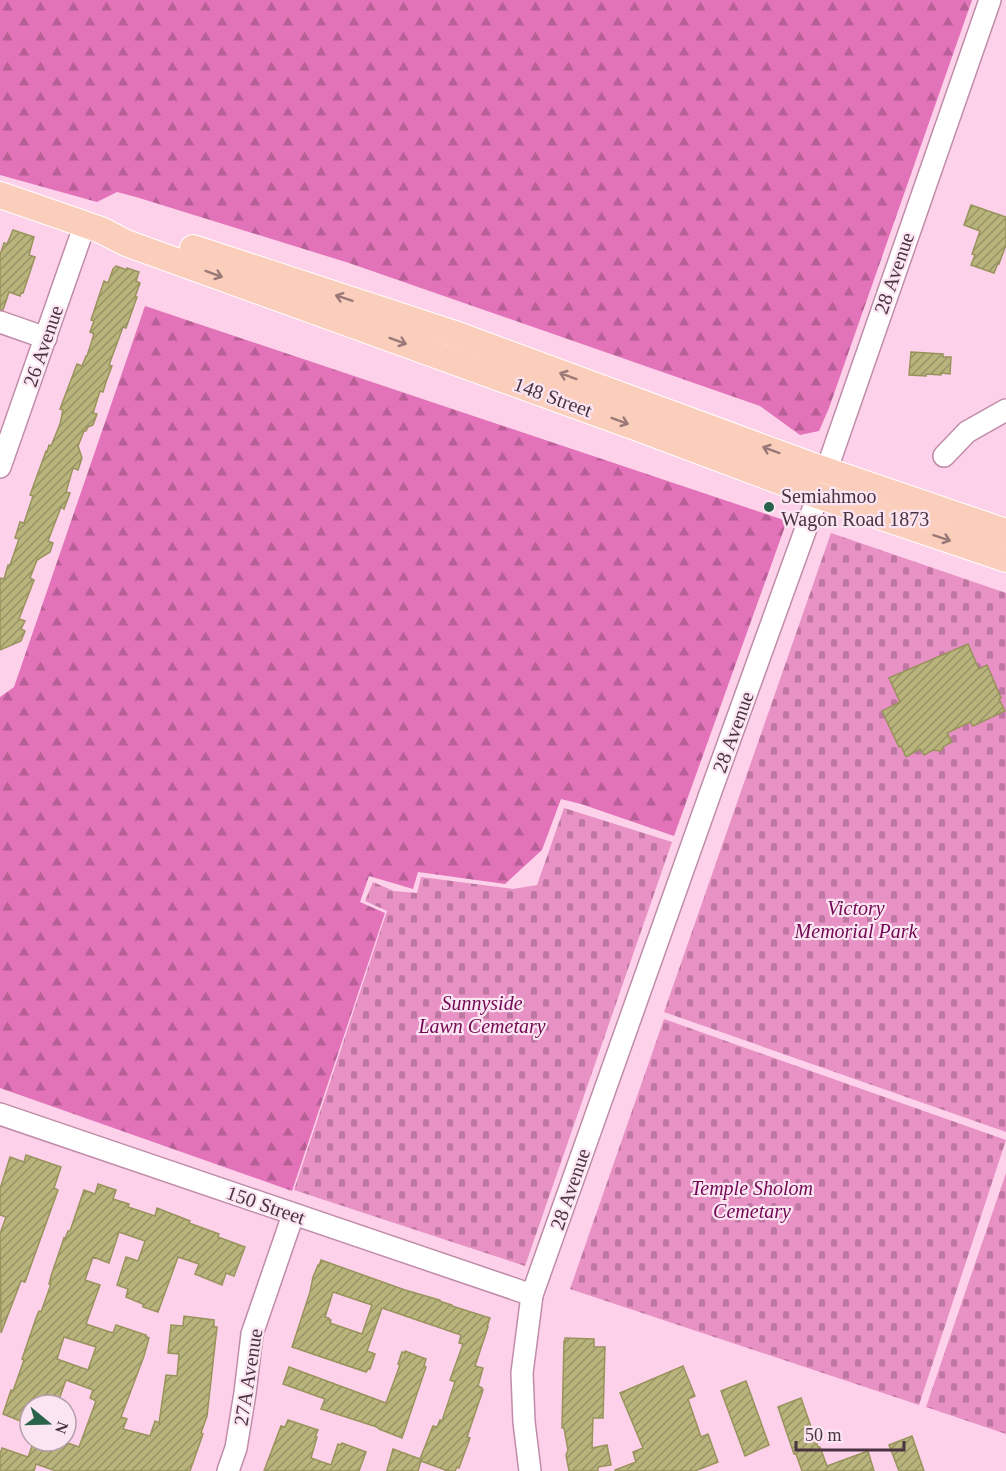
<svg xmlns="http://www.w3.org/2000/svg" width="1006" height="1471" font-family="'Times New Roman',serif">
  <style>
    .forest { fill: url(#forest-firs) }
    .cemetery { fill: url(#cemetery-stones) }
    .building { fill: url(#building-hatch); stroke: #98935c; stroke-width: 1.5; fill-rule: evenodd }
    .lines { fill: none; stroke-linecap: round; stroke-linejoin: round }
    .minor-casing { stroke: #c08caa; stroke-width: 24 }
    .major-casing { stroke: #fff; stroke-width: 28 }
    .minor { stroke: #fff; stroke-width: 21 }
    .major { stroke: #fbcebc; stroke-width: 26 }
    .oneway { stroke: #9a7978 }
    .poi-dot { fill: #2a634b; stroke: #fce5f2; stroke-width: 2 }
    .labels { text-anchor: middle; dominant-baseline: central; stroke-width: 4.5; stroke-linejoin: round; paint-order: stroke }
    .street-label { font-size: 20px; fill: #4a3441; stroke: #fce5f2 }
    .poi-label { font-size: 20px; fill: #4a3441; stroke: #fce5f2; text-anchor: start }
    .park-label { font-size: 20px; font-style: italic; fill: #720854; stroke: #fce5f2 }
  </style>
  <defs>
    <pattern id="forest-firs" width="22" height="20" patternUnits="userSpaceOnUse" patternTransform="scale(1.5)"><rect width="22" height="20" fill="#e273b9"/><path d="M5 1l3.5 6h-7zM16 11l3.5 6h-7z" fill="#b95f98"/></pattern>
    <pattern id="cemetery-stones" width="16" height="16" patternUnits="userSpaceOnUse" patternTransform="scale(1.5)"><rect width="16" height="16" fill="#e791c5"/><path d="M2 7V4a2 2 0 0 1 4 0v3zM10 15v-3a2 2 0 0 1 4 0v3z" fill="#bd77a2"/></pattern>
    <pattern id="building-hatch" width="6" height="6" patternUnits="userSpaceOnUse" patternTransform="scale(1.5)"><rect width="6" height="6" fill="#b9b47c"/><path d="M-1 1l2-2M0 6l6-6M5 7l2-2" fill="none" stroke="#989367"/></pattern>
  </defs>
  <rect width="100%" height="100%" fill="#fed1ea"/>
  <g class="forest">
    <polygon points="0,0 972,0 829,408 819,431 800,435 760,406 349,263 136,197 117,192 97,202 0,175"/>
    <polygon points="145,306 787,521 674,836 581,804 561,799 542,850 505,884 418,872 413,889 369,876 360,902 385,913 292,1191 0,1088 0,697 14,687"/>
  </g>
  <g class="cemetery">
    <polygon points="831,533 1006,593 1006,1132 664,1012"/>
    <polygon points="564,808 672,842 525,1266 294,1190 387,911 365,901 373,882 394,891 417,893 421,877 513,889 537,885"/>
    <polygon points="664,1019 1006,1140 919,1405 570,1289"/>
    <polygon points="1006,1173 1006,1434 926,1407"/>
  </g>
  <g class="building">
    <polygon points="971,205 1006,217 1006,245 999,264 998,263 994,273 971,265 975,255 972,254 980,231 964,225"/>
    <polygon points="13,230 34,237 29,255 35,257 23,293 21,293 20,296 9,292 3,310 0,310 0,255 4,243 7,244"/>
    <polygon points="116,266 127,270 127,268 139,272 136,281 140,283 135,297 137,297 126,328 123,327 109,365 112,366 106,382 103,392 100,391 93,413 97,414 93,425 88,427 86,431 84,431 78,446 82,458 78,470 73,468 66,492 70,493 64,509 61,507 48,541 53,543 50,552 37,560 30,578 34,580 19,619 25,621 21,629 25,631 21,641 0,650 0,578 4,579 8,565 10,565 19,539 15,538 20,522 24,523 33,496 30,495 46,451 47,452 49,445 51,446 60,424 63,410 60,409 77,364 82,366 86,356 87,356 94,334 90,332 94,321 91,320 104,281 108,283 113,269"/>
    <polygon points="911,352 943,354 943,357 951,357 950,374 941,373 941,375 926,374 926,376 909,375"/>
    <polygon points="968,644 979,669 987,665 1001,698 999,699 1005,711 973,726 970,722 947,733 952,742 944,746 941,751 933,750 924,755 920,749 906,757 901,746 899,747 882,711 900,702 889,678"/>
    <polygon points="26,1155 61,1167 54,1188 58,1190 25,1282 21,1281 1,1333 0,1234 6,1217 0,1215 0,1189 10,1157 24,1162"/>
    <path d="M98 1184 116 1190 113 1199 129 1204 128 1207 155 1216 157 1208 190 1221 189 1223 219 1234 218 1237 245 1247 234 1276 226 1273 222 1285 195 1274 199 1264 178 1257 158 1312 143 1307V1304L126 1297 128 1289 117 1285 126 1257 138 1261 145 1241 119 1232 109 1263 93 1257 85 1280 100 1285 86 1324 113 1333 116 1325 146 1335 145 1336 149 1338 144 1356 121 1417 127 1419 123 1429 150 1436 155 1421 159 1423 166 1375 177 1376 179 1354 168 1353 171 1325 183 1326 184 1316 214 1320V1327H217L207 1416 201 1433 203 1434 190 1471H56L36 1464 34 1471H0V1454L2 1448 28 1457 34 1441H62L79 1447 96 1401 90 1398 93 1390 66 1380 57 1405H30V1425L3 1414 11 1390 13 1391 24 1360 22 1359 36 1318 39 1311 41 1312 51 1284H49L51 1276 64 1238 65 1239 68 1231H70L84 1190 95 1194ZM64 1337 96 1347 88 1370 57 1359Z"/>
    <path d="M321 1260 405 1290 440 1300 439 1301 452 1305V1306L490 1318 487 1327H488L475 1366 483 1368 478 1386 482 1388V1390H483L467 1437 470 1438 459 1468 457 1467 455 1471H448L421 1461 418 1471H387V1470L393 1449 420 1459 433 1426 437 1427 440 1420 442 1421 455 1382 450 1380 463 1344 459 1343 461 1335 382 1308 367 1351 375 1354 370 1369H368L366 1372 292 1347 310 1292 313 1277 318 1265 319 1266ZM333 1292 372 1305 362 1334 330 1323 331 1320H329V1318L325 1317Z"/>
    <polygon points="565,1338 594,1339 594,1347 605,1347 603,1418 593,1418 592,1448 607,1445 611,1465 598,1467 598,1471 569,1471 566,1455 568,1450 564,1428 562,1428 564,1341 565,1341"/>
    <polygon points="405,1351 426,1359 424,1366 426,1367 402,1438 379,1429 377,1427 321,1409 325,1399 283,1384 289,1367 386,1403 397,1373 400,1365 398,1364 402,1352 405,1353"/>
    <polygon points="683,1366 695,1396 688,1399 701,1437 708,1434 718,1462 695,1471 615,1471 615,1470 636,1462 633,1452 643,1448 620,1393"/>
    <polygon points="746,1381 769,1445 745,1456 721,1391"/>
    <polygon points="801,1398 818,1447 820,1447 827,1466 868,1451 874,1471 802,1471 796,1454 794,1454 778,1407"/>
    <polygon points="288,1420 318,1430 315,1437 317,1437 311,1458 331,1465 338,1444 341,1445 342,1443 366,1452 359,1471 264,1471 281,1426 285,1427"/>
    <polygon points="912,1436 924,1471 899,1471 889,1445"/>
  </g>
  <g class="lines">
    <defs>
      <g id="minor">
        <polyline points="0,322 46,338"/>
        <polyline points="944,456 967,432 1006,410"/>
        <polyline points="0,467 85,224"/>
        <polyline points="0,1114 532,1295"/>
        <polyline points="228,1471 236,1448 245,1393 252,1334 293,1215"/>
        <polyline points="530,1471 524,1422 522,1373 532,1295 710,794 813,509 990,0"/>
      </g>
      <g id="major">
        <polyline points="0,195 101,230 126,243 641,429 817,495 1006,559"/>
        <polyline points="193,248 452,333 810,465 1006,532"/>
      </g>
    </defs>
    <use href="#minor" class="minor-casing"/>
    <use href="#major" class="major-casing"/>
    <use href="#minor" class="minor"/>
    <use href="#major" class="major"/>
  </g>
  <defs><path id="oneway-shaft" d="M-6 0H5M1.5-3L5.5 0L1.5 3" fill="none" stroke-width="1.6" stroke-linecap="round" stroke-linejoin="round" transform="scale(1.5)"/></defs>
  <g class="oneway">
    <use href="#oneway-shaft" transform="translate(214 274) rotate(20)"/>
    <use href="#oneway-shaft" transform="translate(344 298) rotate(-162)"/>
    <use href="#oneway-shaft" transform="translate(398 341) rotate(20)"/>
    <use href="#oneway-shaft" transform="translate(568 376) rotate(-160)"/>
    <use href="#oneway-shaft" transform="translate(620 421) rotate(20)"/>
    <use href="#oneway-shaft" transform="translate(771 450) rotate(-160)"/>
    <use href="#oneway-shaft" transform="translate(942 538) rotate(19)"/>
  </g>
  <circle class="poi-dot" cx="769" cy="507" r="6"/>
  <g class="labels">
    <g class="street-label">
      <text transform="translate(894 273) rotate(-71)">28 Avenue</text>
      <text transform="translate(43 346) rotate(-71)">26 Avenue</text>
      <text transform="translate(553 397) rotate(20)">148 Street</text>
      <text transform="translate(733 732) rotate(-70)">28 Avenue</text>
      <text transform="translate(570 1189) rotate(-71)">28 Avenue</text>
      <text transform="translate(266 1205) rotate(19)">150 Street</text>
      <text transform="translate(248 1377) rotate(-81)">27A Avenue</text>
    </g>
    <g class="poi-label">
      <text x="781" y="496">Semiahmoo<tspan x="781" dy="23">Wagon Road 1873</tspan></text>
    </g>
    <g class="park-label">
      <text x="856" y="908">Victory<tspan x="856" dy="23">Memorial Park</tspan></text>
      <text x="482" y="1003">Sunnyside<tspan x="482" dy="23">Lawn Cemetary</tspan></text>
      <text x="752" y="1188">Temple Sholom<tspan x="752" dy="23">Cemetary</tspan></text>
    </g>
  </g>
  <g transform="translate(48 1423) rotate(109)"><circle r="28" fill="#fce5f2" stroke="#b59eab" stroke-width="1.5"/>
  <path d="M0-4.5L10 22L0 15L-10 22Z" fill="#2a634b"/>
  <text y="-9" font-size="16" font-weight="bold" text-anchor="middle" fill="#4a3441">N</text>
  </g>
  <path d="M796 1441v9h108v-9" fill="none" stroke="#4a3441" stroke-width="3"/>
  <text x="805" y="1441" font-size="18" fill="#4a3441" stroke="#fce5f2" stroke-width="4.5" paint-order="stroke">50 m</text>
</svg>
